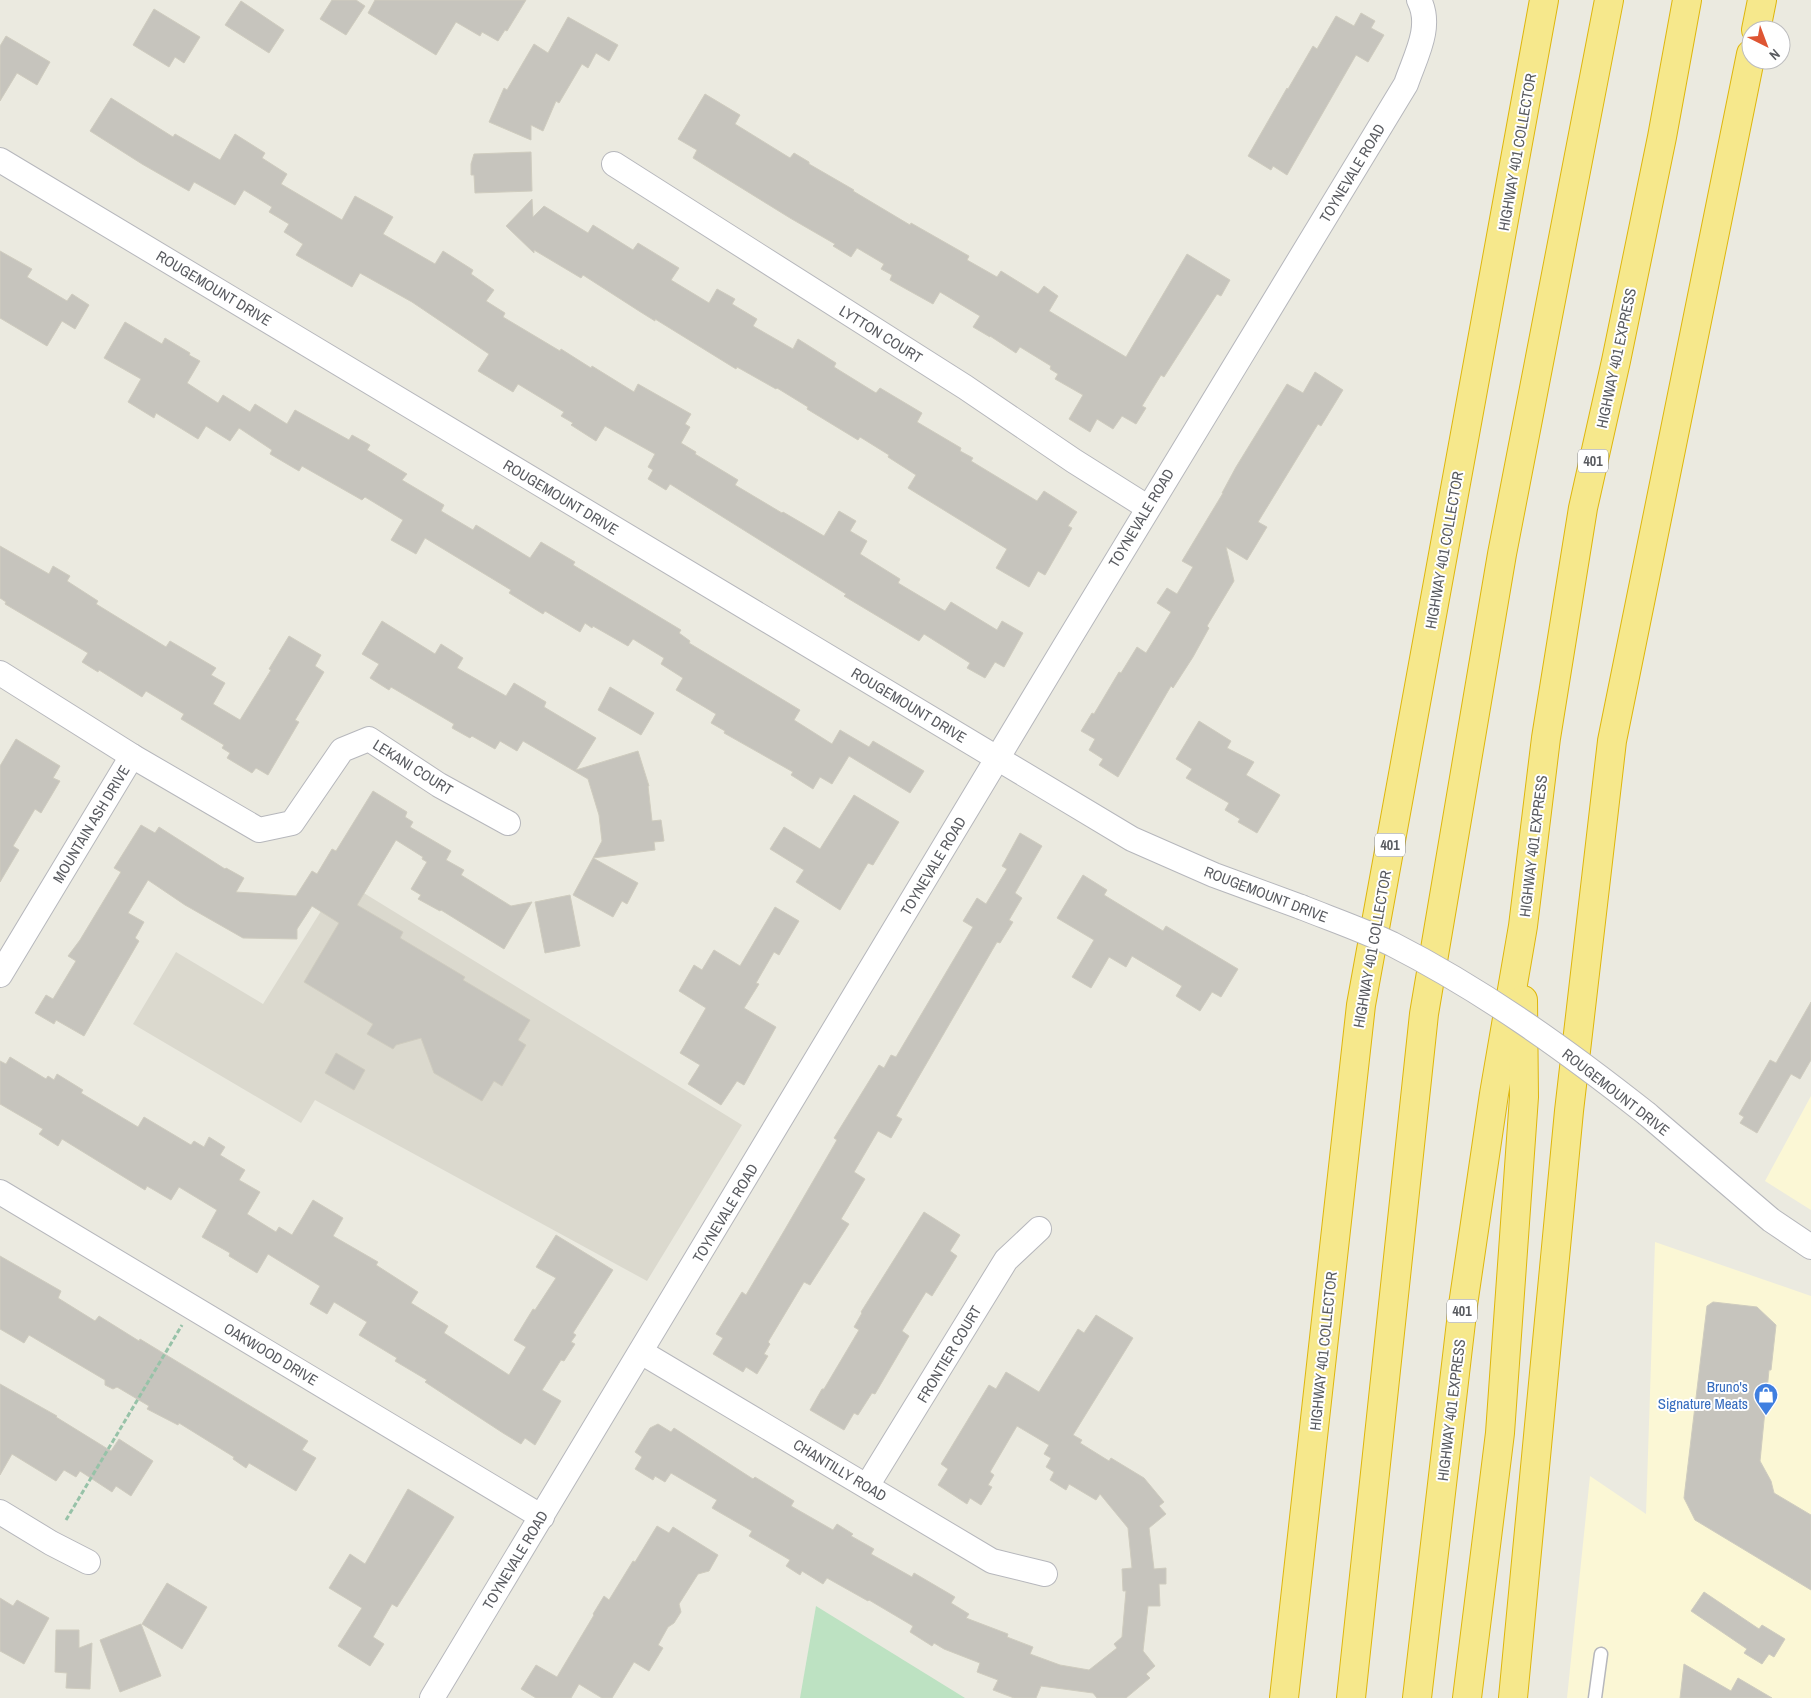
<svg xmlns="http://www.w3.org/2000/svg" width="1811" height="1698" font-family="'Archivo Narrow',sans-serif">
  <style>
    .commercial { fill: #fbf7d5 }
    .education { fill: #dbd9ce }
    .green { fill: #bde2c2 }
    .building { fill: #c6c4bd; stroke: #cfccbf }
    .lines { fill: none; stroke-linecap: round; stroke-linejoin: round }
    .lane-casing { stroke: #b6b7bc; stroke-width: 15 }
    .street-casing { stroke: #b6b7bc; stroke-width: 26 }
    .highway-casing { stroke: #deb60d; stroke-width: 30 }
    .path { stroke: #97c2a8; stroke-width: 3; stroke-dasharray: 5 2.5; stroke-linecap: butt }
    .lane { stroke: #fff; stroke-width: 12 }
    .street { stroke: #fff; stroke-width: 24 }
    .highway { stroke: #f6e88c; stroke-width: 28 }
    .street-bridge-casing { stroke: #b6b7bc; stroke-width: 26; stroke-linecap: butt }
    .street-bridge { stroke: #fff; stroke-width: 24 }
    .labels { text-anchor: middle; dominant-baseline: central; stroke-width: 4; stroke-linejoin: round; paint-order: stroke }
    .shield { fill: #fff; stroke: #8b8c90; stroke-width: 1 }
    .shield-label { font-size: 14px; font-weight: bold; fill: #595b60 }
    .street-label { font-size: 15px; fill: #595b60; stroke: #fff }
    .shop-label { font-size: 15px; fill: #366cbe; stroke: #fff; text-anchor: end }
  </style>
  <rect width="100%" height="100%" fill="#ebeae0"/>
  <g class="commercial">
    <polygon points="1811,1096 1811,1210 1765,1181"/>
    <polygon points="1655,1242 1811,1296 1811,1698 1567,1698 1590,1476 1646,1514"/>
  </g>
  <polygon class="education" points="341,879 742,1125 647,1281 315,1100 301,1123 133,1024 176,952 263,1004"/>
  <polygon class="green" points="816,1606 965,1698 800,1698"/>
  <g class="building">
    <polygon points="332,0 356,0 365,6 346,35 320,19"/>
    <polygon points="375,0 526,0 507,31 505,30 498,41 482,32 480,36 456,22 436,55 368,13"/>
    <polygon points="241,1 284,30 269,53 225,25"/>
    <polygon points="154,9 200,37 184,63 175,57 169,67 133,45"/>
    <polygon points="1361,13 1375,21 1371,28 1384,35 1368,62 1356,55 1287,175 1273,166 1271,170 1248,156 1287,88 1288,89 1313,46 1317,49 1336,16 1354,26"/>
    <polygon points="568,17 618,45 609,61 596,53 588,68 582,64 559,103 556,101 543,131 531,125 531,140 489,122 504,88 507,90 534,44 548,53"/>
    <polygon points="6,36 50,62 37,85 17,73 0,101 0,46"/>
    <polygon points="705,94 740,115 735,124 790,158 794,153 809,162 809,164 854,190 853,191 910,225 911,223 969,256 967,260 997,277 1001,271 1038,294 1044,286 1058,296 1049,311 1126,357 1187,254 1230,280 1221,296 1217,294 1164,377 1161,375 1142,406 1146,408 1136,424 1122,416 1113,429 1097,419 1090,432 1069,419 1083,395 1055,379 1058,374 1050,369 1051,366 1020,347 1016,353 990,336 990,337 973,327 980,316 940,292 933,304 906,289 890,280 892,275 881,269 884,264 857,248 851,257 833,246 835,244 790,218 693,158 697,150 678,139"/>
    <polygon points="111,98 173,137 175,134 220,160 235,134 265,153 262,158 287,174 281,184 342,220 355,196 393,217 383,234 435,264 443,251 473,270 471,274 494,290 486,301 505,313 503,317 560,351 561,349 591,368 592,366 634,392 638,384 691,414 685,424 690,427 681,443 696,452 695,454 738,480 735,485 782,513 783,512 824,536 839,511 856,521 850,531 867,541 860,554 900,579 898,583 945,611 951,602 997,630 1002,621 1023,633 1004,667 995,662 985,678 967,668 970,663 924,634 919,641 844,596 846,594 670,484 666,490 648,479 653,470 648,467 655,454 605,426 596,441 571,425 573,423 561,416 564,412 518,384 513,392 478,371 489,354 412,302 360,273 352,287 296,255 303,244 284,232 289,224 269,212 272,207 244,190 235,205 194,182 189,191 142,164 90,131"/>
    <polygon points="531,152 532,191 475,193 474,175 471,175 471,164 474,154"/>
    <polygon points="532,199 533,217 544,206 588,233 593,225 633,250 638,243 679,268 671,280 709,303 717,289 735,299 732,304 757,319 753,326 793,349 798,339 836,363 834,367 876,393 880,388 922,413 917,422 961,448 960,451 973,458 971,461 1037,501 1044,491 1077,512 1068,526 1072,528 1045,575 1038,571 1029,587 996,568 1007,549 908,488 916,475 888,457 889,455 860,437 858,440 807,409 808,407 777,388 776,389 737,367 736,369 655,319 655,321 639,311 583,275 581,278 534,250 534,253 506,226"/>
    <polygon points="0,251 32,269 27,277 67,301 72,294 89,305 75,329 62,321 47,346 0,318"/>
    <polygon points="125,322 162,344 165,338 190,353 189,355 200,361 187,383 218,403 223,395 250,412 255,404 287,424 295,410 349,440 352,435 370,445 367,450 407,474 402,480 444,505 441,511 473,530 476,525 530,558 541,542 575,562 573,565 681,630 679,633 690,641 689,643 800,710 794,720 832,744 840,730 869,747 873,741 924,771 910,793 849,756 832,784 820,777 813,789 791,775 793,772 724,733 725,731 711,723 716,714 676,690 683,678 661,664 664,658 633,639 628,646 593,626 592,628 585,623 580,632 545,611 543,614 509,593 511,590 425,538 416,554 391,540 403,520 365,497 362,500 302,466 299,471 270,454 272,450 239,428 230,441 206,426 198,439 156,413 154,418 128,402 141,379 104,358"/>
    <polygon points="1315,372 1343,390 1321,426 1318,424 1258,522 1267,527 1247,560 1226,547 1234,581 1207,626 1209,628 1193,657 1173,688 1171,686 1118,777 1099,765 1103,759 1089,750 1095,739 1081,731 1092,713 1094,714 1119,672 1121,673 1137,647 1146,653 1171,612 1157,603 1167,588 1177,594 1193,567 1182,561 1223,493 1222,493 1236,467 1287,384 1303,393"/>
    <polygon points="0,546 49,574 53,566 70,576 67,581 98,601 96,604 166,647 170,641 216,668 211,675 225,683 213,704 240,720 271,670 269,669 289,636 321,655 315,666 324,672 295,720 299,722 268,775 256,768 252,773 227,758 230,753 222,748 224,745 181,719 184,714 146,691 142,697 99,670 98,672 82,662 88,653 5,604 6,602 0,598"/>
    <polygon points="382,621 435,654 441,644 463,658 457,668 506,696 514,683 546,702 544,707 596,738 576,770 638,751 649,786 648,786 652,821 661,820 664,841 654,842 655,850 593,858 602,841 599,815 588,779 523,741 517,751 500,741 495,749 472,736 470,738 452,728 454,724 391,687 389,690 370,678 379,664 362,654"/>
    <polygon points="610,687 654,713 641,735 598,710"/>
    <polygon points="1199,721 1231,741 1227,748 1254,762 1246,775 1280,795 1257,833 1238,822 1240,819 1225,810 1229,803 1186,778 1192,769 1176,759"/>
    <polygon points="16,739 60,766 53,778 60,781 41,813 35,809 13,846 19,850 0,882 0,766"/>
    <polygon points="373,791 407,812 405,817 413,822 410,827 451,851 446,860 464,870 461,875 511,906 532,902 504,949 441,910 440,911 418,899 421,895 411,889 427,862 422,859 423,857 396,840 357,905 403,932 400,938 465,977 463,980 530,1020 518,1040 526,1045 502,1086 494,1081 482,1101 434,1073 421,1038 396,1045 393,1049 367,1034 373,1024 304,982 339,923 312,906 297,929 297,939 243,938 185,905 148,880 128,913 144,922 135,938 139,941 84,1036 56,1020 54,1024 35,1013 46,995 53,999 76,961 68,956 80,940 121,872 114,868 141,825 155,833 159,827 225,869 226,868 244,878 236,892 296,896 312,871 317,874 332,849 336,851"/>
    <polygon points="854,795 899,822 873,865 868,863 840,910 796,882 804,870 770,849 784,827 820,849"/>
    <polygon points="1020,833 1042,846 1015,893 1022,898 1009,920 1013,922 1000,943 997,942 896,1116 902,1119 891,1138 878,1131 854,1172 865,1179 841,1219 849,1224 810,1285 804,1282 768,1342 770,1344 764,1354 768,1356 757,1374 746,1367 743,1372 713,1354 723,1338 716,1334 742,1292 746,1295 784,1231 837,1140 834,1138 879,1065 884,1068 891,1055 896,1057 973,927 963,921 977,898 986,904 1007,869 1002,866"/>
    <polygon points="593,858 638,883 627,904 622,901 613,917 573,895"/>
    <polygon points="1083,875 1107,890 1104,895 1163,931 1166,926 1238,969 1221,997 1212,992 1200,1011 1176,996 1182,986 1132,956 1126,967 1109,957 1091,988 1072,977 1094,940 1057,918"/>
    <polygon points="570,895 580,946 545,953 535,902"/>
    <polygon points="775,907 799,921 779,955 774,952 756,983 759,984 744,1008 776,1027 744,1085 737,1081 721,1105 688,1084 700,1065 680,1053 706,1008 679,991 694,965 702,970 714,950 740,966"/>
    <polygon points="1811,1002 1811,1060 1800,1079 1791,1074 1757,1133 1740,1123 1744,1117 1739,1114 1770,1060 1776,1063"/>
    <polygon points="336,1053 365,1070 354,1090 325,1073"/>
    <polygon points="10,1057 46,1079 48,1076 54,1080 57,1074 83,1090 81,1093 138,1127 144,1117 191,1145 194,1141 204,1147 209,1137 225,1147 220,1155 245,1170 239,1180 260,1192 247,1214 276,1232 279,1227 292,1235 313,1200 343,1218 333,1236 378,1262 376,1265 418,1292 411,1303 448,1326 444,1333 509,1375 526,1347 514,1340 533,1309 535,1310 556,1278 536,1267 556,1235 613,1270 573,1333 576,1335 571,1342 575,1344 564,1361 561,1360 542,1390 561,1401 535,1445 525,1438 521,1444 503,1433 425,1382 427,1380 395,1361 397,1358 359,1335 367,1322 334,1302 327,1314 310,1304 320,1286 268,1254 257,1273 229,1256 230,1253 202,1237 217,1210 179,1187 171,1200 147,1186 145,1190 62,1139 58,1146 39,1134 43,1129 0,1104 0,1061 6,1064"/>
    <polygon points="924,1212 960,1235 950,1251 957,1256 932,1296 926,1292 902,1331 909,1336 875,1394 872,1393 858,1415 854,1413 844,1430 810,1410 822,1389 824,1389 859,1330 854,1327 862,1313 861,1312"/>
    <polygon points="0,1256 61,1291 58,1298 95,1321 99,1316 139,1341 140,1339 308,1441 302,1450 316,1458 296,1491 249,1463 246,1468 233,1459 234,1457 179,1423 178,1425 147,1409 149,1406 117,1387 113,1389 105,1385 105,1380 29,1335 24,1343 0,1329"/>
    <polygon points="1713,1302 1757,1307 1776,1325 1771,1370 1769,1370 1760,1461 1771,1481 1774,1493 1811,1515 1811,1590 1695,1520 1684,1498 1707,1306"/>
    <polygon points="1096,1315 1133,1338 1073,1435 1082,1440 1080,1443 1109,1461 1111,1458 1144,1478 1164,1502 1159,1506 1166,1514 1149,1528 1154,1569 1166,1568 1166,1584 1159,1584 1160,1606 1148,1606 1143,1651 1155,1666 1146,1674 1150,1678 1126,1698 1097,1698 1093,1693 1041,1686 1036,1698 1014,1698 993,1690 998,1680 977,1672 980,1663 944,1649 934,1643 932,1646 910,1632 913,1626 869,1600 868,1601 827,1578 823,1584 802,1571 800,1575 786,1566 790,1560 749,1536 752,1531 712,1508 717,1500 671,1473 665,1482 655,1476 653,1480 635,1469 642,1457 635,1452 650,1428 658,1424 671,1432 674,1428 753,1479 755,1477 794,1501 791,1506 833,1530 837,1524 853,1534 851,1536 874,1549 871,1554 912,1577 914,1573 955,1597 951,1603 969,1614 966,1618 1008,1634 1007,1637 1033,1647 1030,1654 1060,1665 1089,1670 1117,1648 1114,1644 1122,1637 1126,1591 1123,1591 1122,1569 1132,1568 1128,1528 1100,1494 1096,1500 1069,1484 1066,1490 1050,1480 1054,1472 1046,1467 1051,1458 1044,1454 1049,1445 1017,1426 990,1472 994,1475 988,1485 992,1487 981,1505 970,1498 967,1504 938,1485 948,1469 941,1464 989,1385 996,1389 1006,1372 1039,1392 1078,1329 1084,1333"/>
    <polygon points="0,1384 57,1416 56,1417 111,1451 119,1439 153,1461 131,1496 116,1486 112,1492 80,1471 76,1477 64,1470 56,1481 12,1454 0,1475"/>
    <polygon points="408,1489 454,1517 397,1607 392,1604 373,1637 384,1644 370,1666 338,1646 362,1608 329,1588 350,1554 365,1564"/>
    <polygon points="657,1526 669,1533 673,1527 718,1555 709,1571 698,1574 679,1604 681,1612 674,1623 668,1627 658,1645 663,1648 649,1671 634,1662 612,1698 602,1698 579,1684 571,1698 536,1698 521,1689 536,1665 557,1677 594,1615 593,1614 604,1596 609,1600 633,1561 635,1562"/>
    <polygon points="167,1583 207,1607 182,1649 142,1624"/>
    <polygon points="1704,1592 1759,1629 1762,1625 1785,1639 1774,1657 1769,1654 1762,1664 1744,1653 1747,1649 1691,1611"/>
    <polygon points="0,1598 13,1606 17,1600 49,1618 24,1664 0,1651"/>
    <polygon points="141,1624 161,1676 120,1692 100,1640"/>
    <polygon points="56,1630 79,1630 79,1648 92,1643 90,1689 66,1688 67,1673 55,1672"/>
    <polygon points="1684,1664 1731,1691 1738,1678 1772,1698 1680,1698"/>
  </g>
  <g class="lines">
    <defs>
      <polyline id="lane" points="1595,1698 1601,1654"/>
      <g id="street">
        <polyline points="0,160 1132,839 1214,875 1301,907"/>
        <polyline points="614,164 965,387 1074,461 1147,507"/>
        <polyline points="0,673 132,756 259,830 292,823 342,750 369,739 439,785 508,823"/>
        <polyline points="0,975 132,756"/>
        <polyline points="1647,1114 1771,1220 1811,1247"/>
        <polyline points="0,1192 542,1517"/>
        <polyline points="641,1352 992,1561 1045,1574"/>
        <polyline points="867,1486 1006,1260 1039,1229"/>
        <polyline points="0,1512 51,1543 88,1562"/>
        <path d="M432 1698C757 1160 1078 620 1406 84 1415 57 1433 27 1419 0"/>
      </g>
      <g id="highway">
        <polyline points="1756,30 1762,0"/>
        <polyline points="1284,1698 1361,1005 1544,0"/>
        <polyline points="1351,1698 1424,1014 1502,554 1609,0"/>
        <polyline points="1417,1698 1463,1305 1494,1094 1523,926 1546,738 1583,508 1616,361 1662,137 1687,0"/>
        <polyline points="1467,1698 1500,1433 1524,1097 1523,1000"/>
        <polyline points="1513,1698 1569,1111 1612,741 1751,54"/>
      </g>
    </defs>
    <use href="#lane" class="lane-casing"/>
    <use href="#street" class="street-casing"/>
    <use href="#highway" class="highway-casing"/>
    <polyline class="path" points="66,1520 182,1325"/>
    <use href="#lane" class="lane"/>
    <use href="#street" class="street"/>
    <use href="#highway" class="highway"/>
    <defs>
      <path id="street-bridge" d="M1301 907C1331 919 1363 930 1392 944 1484 991 1566 1050 1647 1114"/>
    </defs>
    <use href="#street-bridge" class="street-bridge-casing"/>
    <use href="#street-bridge" class="street-bridge"/>
  </g>
  <defs>
    <symbol id="shop-pin" viewBox="-11 -11 22 30"><path d="M0 17L-7.5 6A9.5 9.5 0 1 1 7.5 6Z" fill="#3f7fe0" stroke="#fff"/><path d="M-5-2.5h2.3a2.7 3.5 0 0 1 5.4 0H5L5.5 6h-11ZM-1.5-2.5h3a1.5 2.3 0 0 0-3 0Z" fill="#fff"/></symbol>
  </defs>
  <g fill-rule="evenodd">
    <use href="#shop-pin" x="1752" y="1381" width="28" height="38"/>
  </g>
  <g class="labels">
    <g class="shield">
      <rect x="1578" y="449.5" width="30" height="23" rx="4"/>
      <rect x="1375" y="833.5" width="30" height="23" rx="4"/>
      <rect x="1447" y="1299.5" width="30" height="23" rx="4"/>
    </g>
    <g class="shield-label">
      <text x="1593" y="461">401</text>
      <text x="1390" y="845">401</text>
      <text x="1462" y="1311">401</text>
    </g>
    <g class="street-label">
      <text transform="translate(1517 152) rotate(-80)">HIGHWAY 401 COLLECTOR</text>
      <text transform="translate(1352 173) rotate(-59)">TOYNEVALE ROAD</text>
      <text transform="translate(214 288) rotate(31)">ROUGEMOUNT DRIVE</text>
      <text transform="translate(881 334) rotate(32)">LYTTON COURT</text>
      <text transform="translate(1616 358) rotate(-78)">HIGHWAY 401 EXPRESS</text>
      <text transform="translate(561 497) rotate(31)">ROUGEMOUNT DRIVE</text>
      <text transform="translate(1141 518) rotate(-59)">TOYNEVALE ROAD</text>
      <text transform="translate(1444 550) rotate(-80)">HIGHWAY 401 COLLECTOR</text>
      <text transform="translate(909 705) rotate(31)">ROUGEMOUNT DRIVE</text>
      <text transform="translate(413 767) rotate(32)">LEKANI COURT</text>
      <text transform="translate(91 824) rotate(-59)">MOUNTAIN ASH DRIVE</text>
      <text transform="translate(1533 846) rotate(-83)">HIGHWAY 401 EXPRESS</text>
      <text transform="translate(933 866) rotate(-59)">TOYNEVALE ROAD</text>
      <text transform="translate(1266 894) rotate(21)">ROUGEMOUNT DRIVE</text>
      <text transform="translate(1372 949) rotate(-80)">HIGHWAY 401 COLLECTOR</text>
      <text transform="translate(1616 1092) rotate(38)">ROUGEMOUNT DRIVE</text>
      <text transform="translate(725 1213) rotate(-59)">TOYNEVALE ROAD</text>
      <text transform="translate(1323 1351) rotate(-84)">HIGHWAY 401 COLLECTOR</text>
      <text transform="translate(271 1354) rotate(31)">OAKWOOD DRIVE</text>
      <text transform="translate(949 1354) rotate(-59)">FRONTIER COURT</text>
      <text transform="translate(1451 1410) rotate(-83)">HIGHWAY 401 EXPRESS</text>
      <text transform="translate(840 1470) rotate(31)">CHANTILLY ROAD</text>
      <text transform="translate(515 1560) rotate(-59)">TOYNEVALE ROAD</text>
    </g>
    <g class="shop-label">
      <text x="1748" y="1386">Bruno's<tspan x="1748" dy="17">Signature Meats</tspan></text>
    </g>
  </g>
  <g transform="translate(1766 45) rotate(138)"><circle r="24" fill="#ffffff" stroke="#bdbdbf"/>
  <path d="M0-4L9 19L0 12L-9 19Z" fill="#de5533"/>
  <text y="-8" font-size="14" font-weight="bold" text-anchor="middle" fill="#595b60">N</text>
  </g>
</svg>
